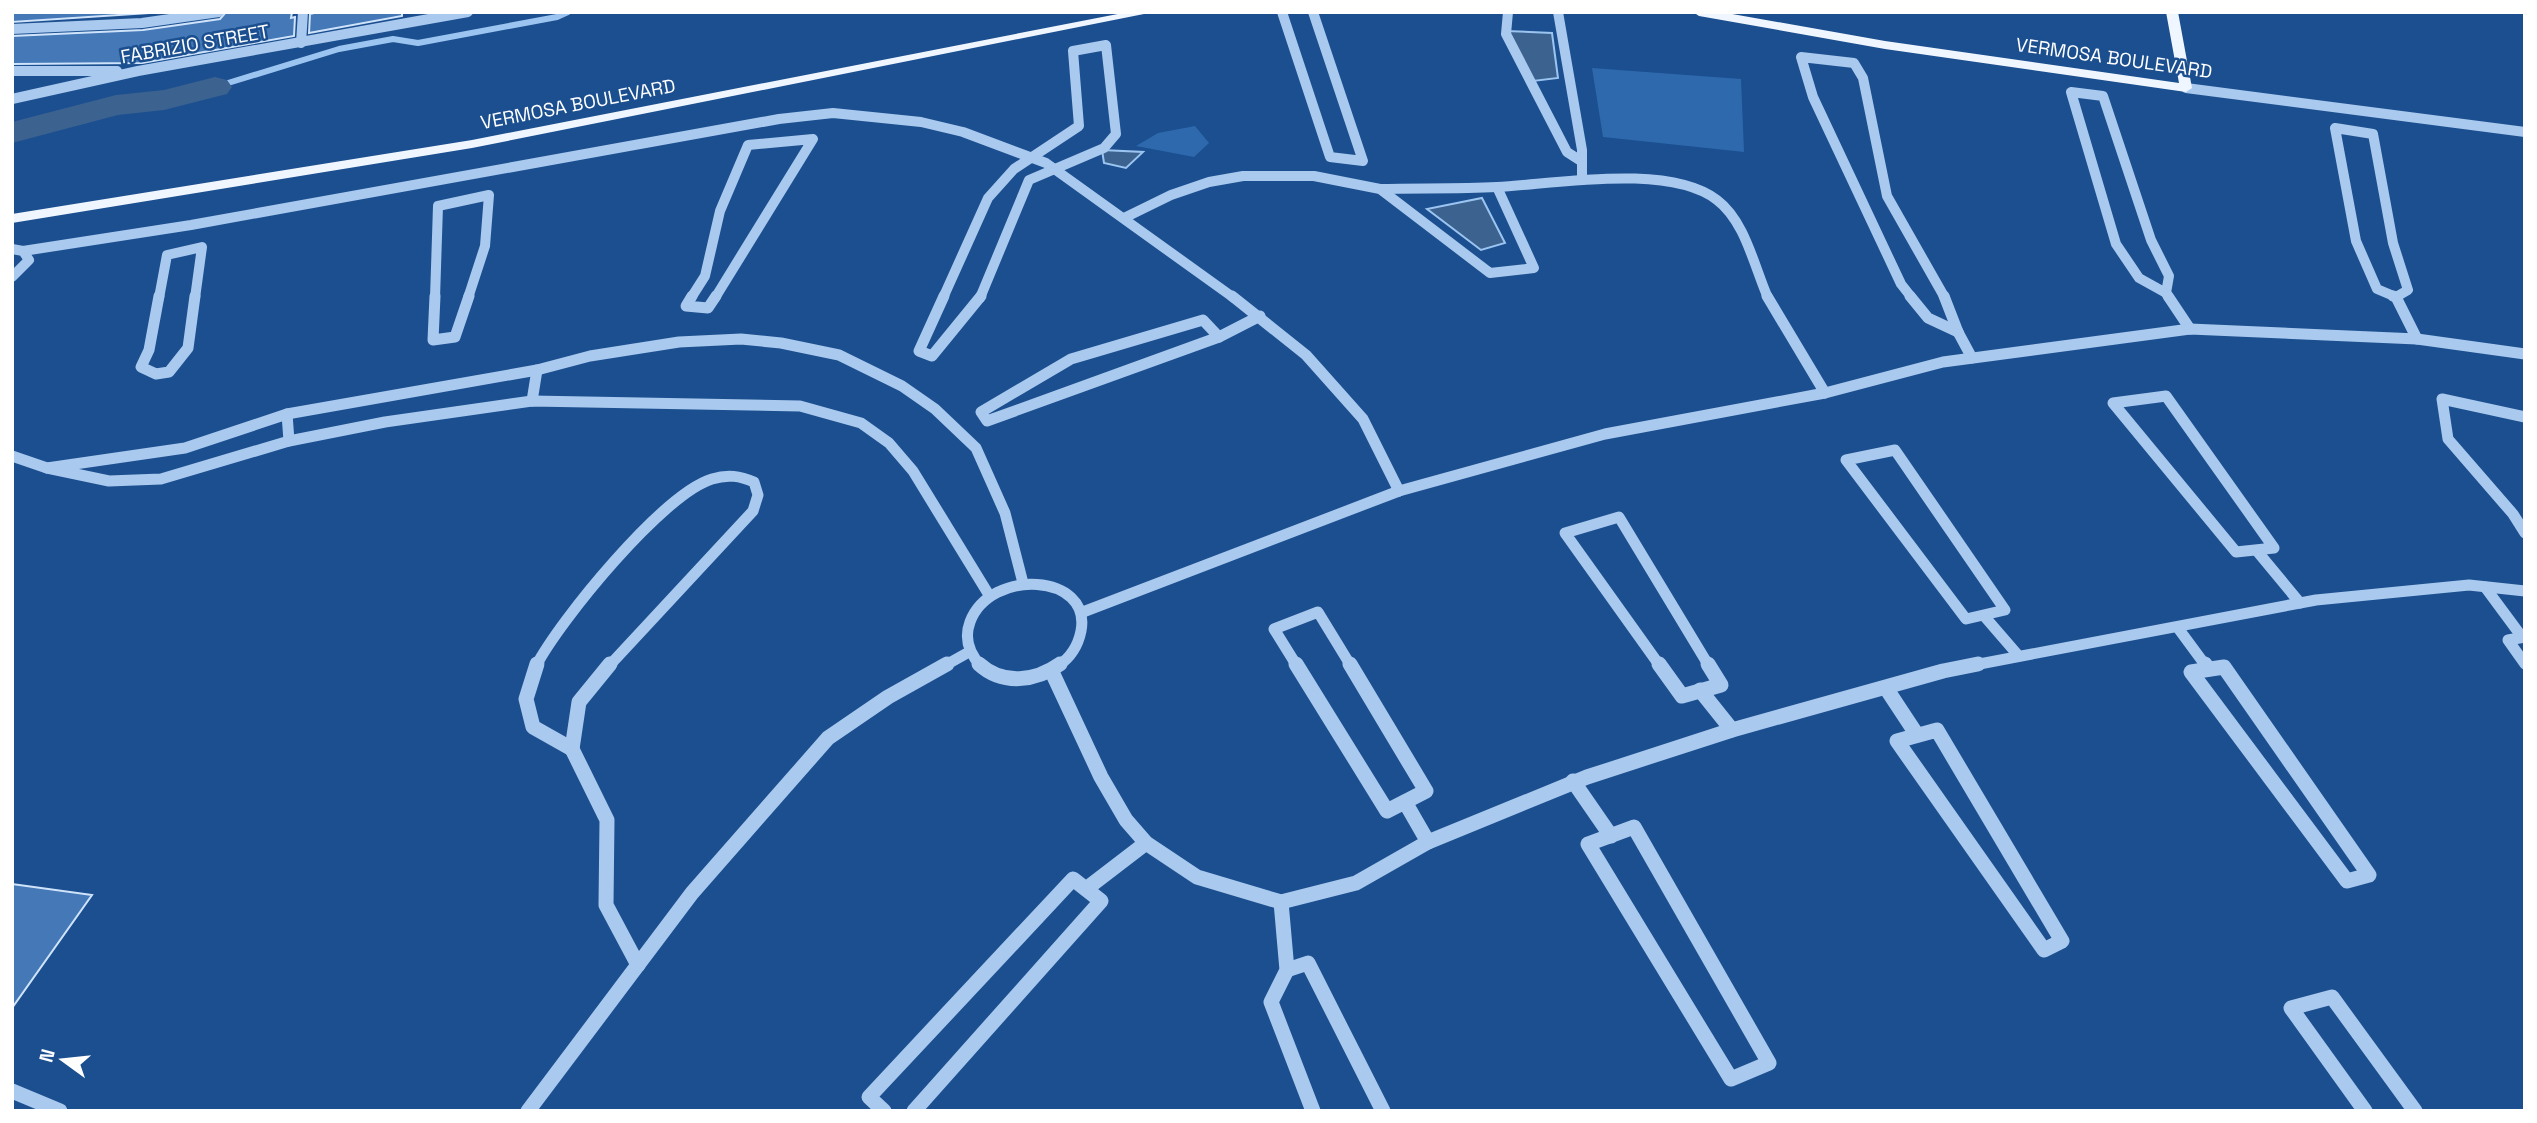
<svg xmlns="http://www.w3.org/2000/svg" width="2537" height="1123" font-family="'Space Grotesk',sans-serif">
  <style>
    .green { fill: #2e69ad }
    .water { fill: #3c6290; stroke: #9cc4f0; stroke-width: 2 }
    .lines { fill: none; stroke-linecap: round; stroke-linejoin: round }
    .stream { stroke: #9cc4f0; stroke-width: 6 }
    .river { fill: #3c6290; fill-rule: evenodd }
    .building { fill: #4478b7; stroke: #cfe3fa; stroke-width: 2 }
    .minor-far2 { stroke: #a9c9ee; stroke-width: 10 }
    .minor-far1 { stroke: #a9c9ee; stroke-width: 11 }
    .minor { stroke: #a9c9ee; stroke-width: 15 }
    .major { fill: #f0f6ff; fill-rule: evenodd }
    .labels { text-anchor: middle; dominant-baseline: central; stroke-width: 5; stroke-linejoin: round; paint-order: stroke }
    .far-street-label { font-size: 19px; fill: #fff; stroke: #1b4f8f }
  </style>
  <rect width="100%" height="100%" fill="#1b4f8f"/>
  <g class="green">
    <polygon points="1592,68 1741,79 1744,152 1603,137"/>
    <polygon points="1195,126 1209,143 1194,157 1136,146 1158,133"/>
  </g>
  <g class="water">
    <polygon points="1506,31 1552,33 1558,78 1533,81"/>
    <polygon points="1102,150 1143,152 1126,168 1104,163"/>
    <polygon points="1482,198 1505,243 1481,250 1427,209"/>
  </g>
  <g class="lines">
    <polyline class="stream" points="215,87 339,49 393,39 418,43 557,17 568,12"/>
    <polygon class="river" points="215,77 227,80 232,87 227,94 164,110 118,115 12,143 12,122 116,95 164,90"/>
  </g>
  <g class="building">
    <polygon points="12,12 165,12 12,22"/>
    <polygon points="226,12 292,12 291,18 295,17 294,36 142,63 12,64 12,36 143,30 220,19"/>
    <polygon points="318,12 402,12 402,16 309,33 310,14"/>
    <polygon points="12,884 92,895 12,1008"/>
  </g>
  <g class="lines">
    <g class="minor-far2">
      <polyline points="1282,12 1330,157 1363,161 1313,12"/>
      <polyline points="1508,12 1506,34 1567,152 1581,161"/>
      <polyline points="1558,12 1582,150 1582,180"/>
      <polyline points="12,29 142,23 219,12"/>
      <polyline points="301,43 303,12"/>
      <polyline points="12,71 117,71"/>
      <polyline points="2186,88 2525,132"/>
      <polygon points="2071,92 2103,96 2151,240 2169,276 2166,293 2139,278 2116,244"/>
      <polyline points="12,99 138,71 468,12"/>
      <polygon points="2335,128 2373,134 2393,243 2408,290 2396,297 2377,289 2356,241"/>
      <path d="M1380 189C1419 188 1458 189 1497 187 1555 184 1669 163 1717 200 1745 221 1754 266 1768 298"/>
      <polyline points="1124,218 1171,195 1209,182 1243,176 1314,176 1380,189 1490,273 1534,268 1497,187"/>
      <polyline points="12,249 23,251 29,260 12,277"/>
      <polyline points="23,251 191,225 779,119 833,113 921,122 963,132 1046,163 1234,298"/>
      <polyline points="2166,293 2169,298"/>
      <polyline points="159,298 167,255 202,247 195,298"/>
      <polyline points="435,298 438,206 489,195 485,246 468,298"/>
      <polyline points="691,298 705,276 720,211 748,145 813,139 715,298"/>
      <polyline points="943,298 988,198 1014,169 1079,126 1073,51 1106,45 1116,134 1104,148 1029,180 980,298"/>
      <polyline points="1912,298 1901,284 1813,97 1801,57 1854,63 1863,78 1887,196 1945,298"/>
    </g>
    <g class="minor-far1">
      <polyline points="159,296 149,350 141,367 156,374 169,372 188,348 195,296"/>
      <polyline points="435,296 433,340 455,337 469,296"/>
      <polyline points="692,296 686,306 708,308 716,296"/>
      <polyline points="944,296 919,351 932,356 981,296"/>
      <polyline points="1232,296 1306,355 1363,419 1399,491"/>
      <polyline points="1767,296 1825,393"/>
      <polyline points="1910,296 1928,318 1958,332"/>
      <polyline points="1944,296 1958,332"/>
      <polyline points="2168,296 2190,329"/>
      <polyline points="2393,296 2396,297"/>
      <polyline points="2396,297 2417,339"/>
      <polygon points="1203,320 1219,337 987,421 981,412 1071,359"/>
      <polyline points="1958,332 1972,358"/>
      <polyline points="1219,337 1260,316"/>
      <polygon points="2166,396 2274,548 2236,552 2113,403"/>
      <polyline points="532,401 537,370"/>
      <polyline points="287,414 289,441"/>
      <polyline points="2525,417 2442,399 2448,439 2513,514 2525,533"/>
      <polygon points="1895,450 2005,610 1966,619 1846,460"/>
      <polyline points="12,456 47,468 109,481 161,479 289,441 385,422 532,401 800,406 861,423 889,443 913,471 989,595"/>
      <polyline points="47,468 185,448 287,414 537,370 590,356 679,342 741,339 781,343 839,355 902,386 935,409 976,448 1005,513 1023,583"/>
      <polyline points="2257,551 2300,603"/>
      <polyline points="2485,587 2522,637"/>
      <polyline points="1083,612 1399,491 1605,434 1825,393 1943,362 2190,329 2417,339 2525,354"/>
      <polyline points="1985,617 2017,654"/>
      <polyline points="2178,628 2206,666"/>
      <polyline points="2525,637 2508,640 2525,664"/>
      <path d="M536 666C560 620 663 494 712 479 728 474 740 476 754 482L758 495 753 511 609 666"/>
      <polyline points="944,666 969,652"/>
      <path d="M981 666C969 653 964 638 970 622 990 568 1092 573 1081 631 1078 646 1070 658 1058 666"/>
      <polyline points="1297,666 1274,629 1318,612 1351,666"/>
      <polyline points="1660,666 1565,533 1619,517 1709,666"/>
      <polyline points="1969,666 2316,600 2469,585 2525,591"/>
    </g>
    <g class="minor">
      <polyline points="537,664 526,699 533,727 572,749"/>
      <path d="M979 664C1003 686 1036 681 1060 664"/>
      <polyline points="1296,664 1387,811 1426,791 1350,664"/>
      <polyline points="1659,664 1682,696 1721,685 1708,664"/>
      <polyline points="2205,664 2208,669"/>
      <polygon points="2224,667 2369,875 2347,881 2191,672"/>
      <polyline points="1052,672 1101,777 1126,820 1146,843 1197,877 1281,902 1356,883 1428,842 1587,777 1732,730 1943,671 1978,664"/>
      <polyline points="1886,688 1917,735"/>
      <polyline points="1700,690 1732,730"/>
      <polygon points="1937,730 2062,941 2044,950 1897,741"/>
      <polyline points="572,749 607,820 606,905 638,965"/>
      <polyline points="572,749 579,702 610,664"/>
      <polyline points="1573,781 1611,836"/>
      <polyline points="1405,802 1428,842"/>
      <polygon points="1634,827 1769,1063 1731,1079 1588,844"/>
      <polyline points="1086,889 1146,843"/>
      <polyline points="1281,902 1287,970 1271,1002 1313,1111"/>
      <polyline points="1287,970 1308,963 1383,1111"/>
      <polyline points="12,1091 60,1111"/>
      <polyline points="528,1111 692,893 828,738 888,697 947,664"/>
      <polyline points="884,1111 869,1097 1073,879 1101,901 914,1111"/>
      <polyline points="2365,1111 2291,1008 2332,997 2415,1111"/>
    </g>
    <g class="major">
      <polygon points="1128,12 1154,12 472,148 12,223 12,214 472,140"/>
      <polygon points="1693,12 1721,12 1885,41 2179,83 2166,12 2178,12 2192,88 2186,92 1885,49 1699,16"/>
    </g>
  </g>
  <g class="labels">
    <g class="far-street-label">
      <text transform="translate(195 44) rotate(-10)">FABRIZIO STREET</text>
      <text transform="translate(2114 58) rotate(8)">VERMOSA BOULEVARD</text>
      <text transform="translate(578 104) rotate(-11)">VERMOSA BOULEVARD</text>
    </g>
  </g>
  <rect width="2537" height="1123" fill="none" stroke="#ffffff" stroke-width="28"/>
  <g transform="translate(63 1060) rotate(285)" stroke="#1b4f8f" stroke-width="5" paint-order="stroke">
  <path d="M0-5L12 26L0 18L-12 26Z" fill="#ffffff"/>
  <text y="-10" font-size="19" font-weight="bold" text-anchor="middle" fill="#ffffff">N</text>
  </g>
</svg>
